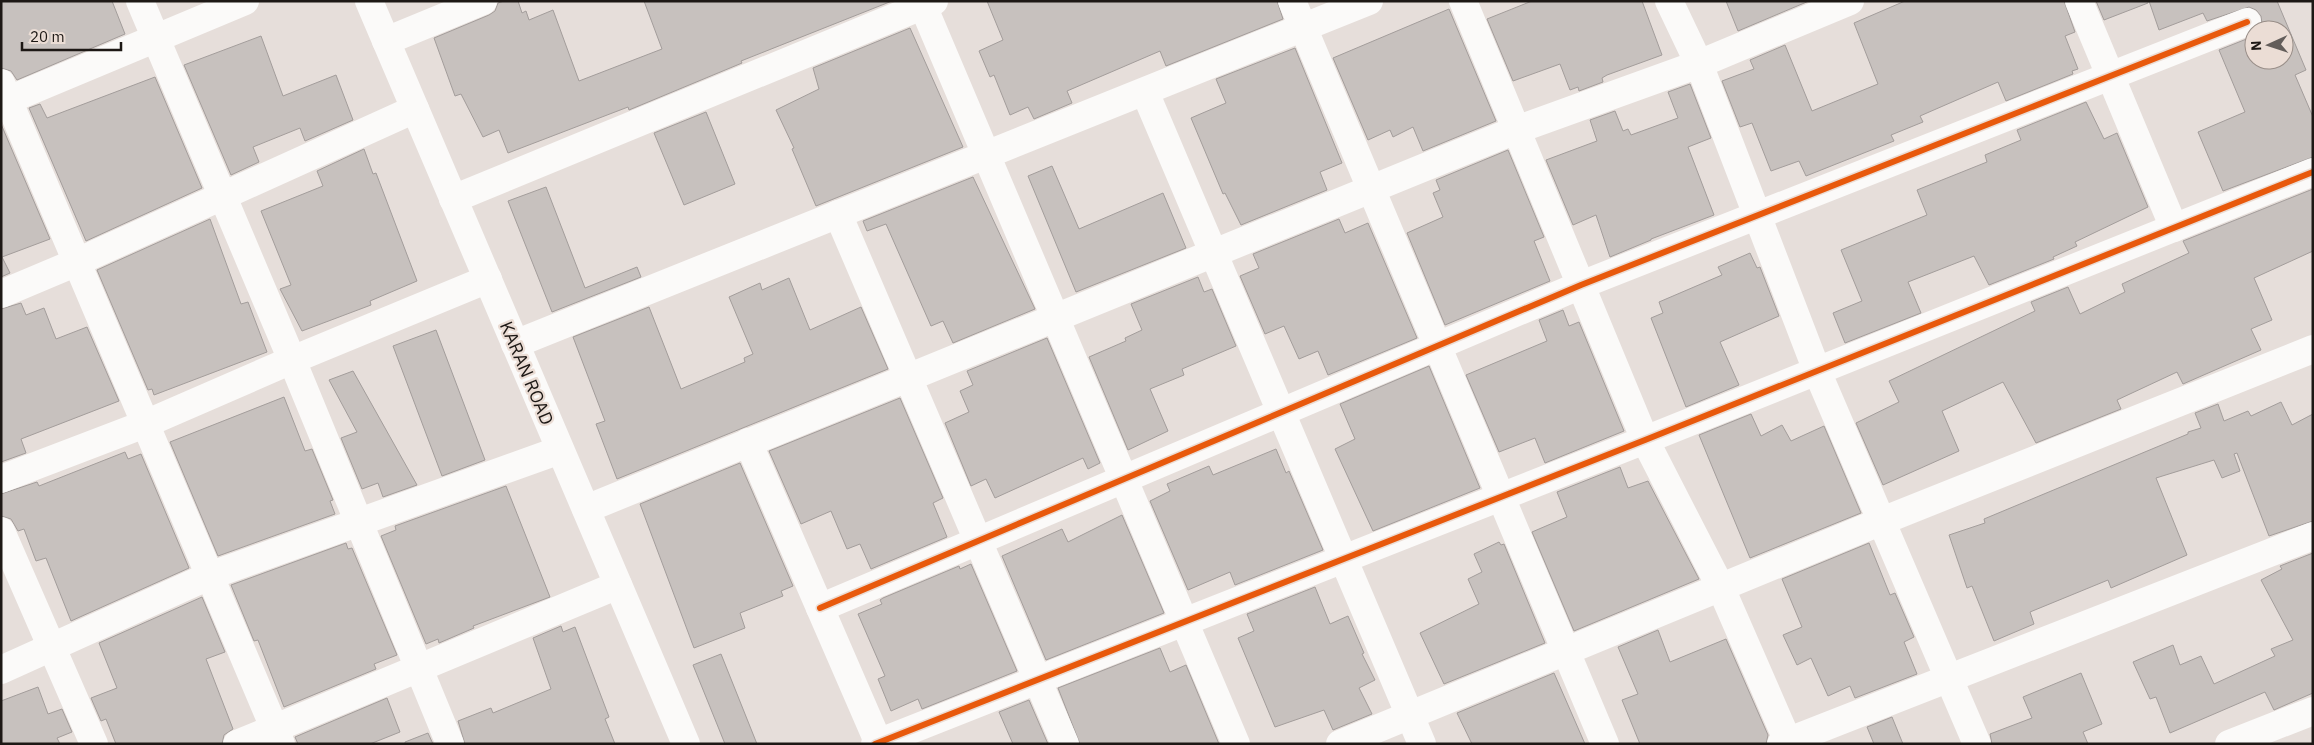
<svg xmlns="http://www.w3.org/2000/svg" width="2314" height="745" font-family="'IBM Plex Sans',sans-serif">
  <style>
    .building { fill: #c7c1be; stroke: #a39d9b }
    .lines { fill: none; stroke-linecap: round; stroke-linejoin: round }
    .minor { stroke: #fbfaf9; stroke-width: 28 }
    .tertiary { stroke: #fbfaf9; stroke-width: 28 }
    .cycleway-casing { stroke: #ebddd5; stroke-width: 9 }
    .cycleway { stroke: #e8590c; stroke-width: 6 }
    .labels { text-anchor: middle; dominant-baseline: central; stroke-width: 4.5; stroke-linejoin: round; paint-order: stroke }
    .street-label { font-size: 18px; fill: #1d1815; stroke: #ebddd5 }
  </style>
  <rect width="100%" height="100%" fill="#e6deda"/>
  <g class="building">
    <polygon points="1,1 112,1 125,34 17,80 11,71 1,68"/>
    <polygon points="504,1 518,1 522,13 526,11 529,20 553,10 579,81 662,49 644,1 892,1 741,61 742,63 629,110 628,107 508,153 499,130 483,137 461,94 455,96 434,38 489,15 495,11 498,3"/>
    <polygon points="987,1 1277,1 1283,19 1166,66 1160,51 1067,91 1072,103 1034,119 1028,107 1010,115 994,75 990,77 979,51 1003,40"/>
    <polygon points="1532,1 1642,1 1662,55 1607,75 1602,78 1603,82 1579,91 1578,87 1570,90 1560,64 1513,81 1487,19"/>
    <polygon points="1726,1 1809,1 1738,31"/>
    <polygon points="1905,1 2064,1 2075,32 2065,36 2078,69 2072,71 2073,74 2006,101 1998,82 1920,116 1923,122 1891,135 1894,141 1806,176 1799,161 1771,171 1752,123 1740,127 1722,81 1754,69 1750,60 1785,45 1812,111 1878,84 1854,23"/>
    <polygon points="2096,1 2148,1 2148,3 2104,20"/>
    <polygon points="2149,1 2277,1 2306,70 2295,75 2313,117 2313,157 2223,191 2198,132 2245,112 2219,50 2254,36 2254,60 2284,60 2284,30 2260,30 2262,24 2261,16 2256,10 2249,7 2207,21 2203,13 2159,30"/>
    <polygon points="1449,9 1496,121 1423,151 1413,127 1393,137 1390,130 1368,140 1333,58"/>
    <polygon points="910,28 963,147 816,206 792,149 794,148 776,110 819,89 813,68"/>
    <polygon points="261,36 283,96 336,75 353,120 305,141 300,128 253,147 259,162 231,175 184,65"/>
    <polygon points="1295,48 1342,163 1320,172 1327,190 1241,225 1225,193 1223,194 1191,118 1226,103 1216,79"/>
    <polygon points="155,77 202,188 86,241 29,108 40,104 47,118"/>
    <polygon points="1690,84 1711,138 1688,147 1714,215 1651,239 1651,240 1610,257 1596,215 1573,225 1546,160 1597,141 1590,120 1615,111 1623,131 1628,129 1631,135 1678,118 1668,92"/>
    <polygon points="2086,102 2104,139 2117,133 2148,207 2075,242 2077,246 2053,257 2054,259 1989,285 1974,256 1908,282 1921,313 1845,343 1833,313 1862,301 1841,250 1927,215 1917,190 1987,162 1985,155 2021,140 2017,130"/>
    <polygon points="706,112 735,184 684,205 654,133"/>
    <polygon points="1,124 50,239 2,257 10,273 1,277"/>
    <polygon points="364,149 373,174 376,173 417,281 370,301 371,305 302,331 280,289 291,285 261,211 323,186 317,171"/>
    <polygon points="1508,150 1544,237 1534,241 1550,281 1445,325 1407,233 1443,217 1433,193 1440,190 1436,180"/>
    <polygon points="1052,166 1079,229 1163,193 1186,248 1076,292 1028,176"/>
    <polygon points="973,177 1035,309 953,343 943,321 931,326 886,224 867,231 863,221"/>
    <polygon points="546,187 585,288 637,267 641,277 552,312 508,201"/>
    <polygon points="2313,189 2313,251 2254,278 2272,320 2251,329 2261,350 2183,384 2177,372 2117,400 2121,409 2036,443 2003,382 1942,411 1959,451 1883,485 1856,423 1899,402 1889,381 2035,311 2031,302 2068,287 2080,314 2125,292 2122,284 2189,253 2183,241"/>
    <polygon points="210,219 241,304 248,302 267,352 154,395 152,389 148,390 97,270"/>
    <polygon points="1339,219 1345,233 1368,223 1417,338 1328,375 1318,351 1299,359 1284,326 1265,334 1240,276 1259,268 1253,254"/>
    <polygon points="1750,253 1757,268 1760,267 1779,316 1720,342 1739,385 1686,407 1651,318 1663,313 1659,302 1722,275 1718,267"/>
    <polygon points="1198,277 1204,292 1212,289 1236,346 1182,369 1184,375 1150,389 1168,431 1128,450 1089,357 1126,341 1125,338 1142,330 1131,304"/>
    <polygon points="789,278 810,330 861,307 888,369 617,479 596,424 605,421 573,337 649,307 681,389 745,362 744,358 753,354 729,297 760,283 762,290"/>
    <polygon points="21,303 26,315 44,308 56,339 87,327 119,401 21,439 26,453 1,462 1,309"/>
    <polygon points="1563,310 1569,326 1579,322 1624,431 1545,463 1535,438 1499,452 1466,375 1547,341 1539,320"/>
    <polygon points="436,330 485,460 442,476 393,346"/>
    <polygon points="1047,338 1100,463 1088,469 1083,458 995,498 986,479 971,486 945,423 969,412 960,391 973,385 967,371"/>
    <polygon points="1429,366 1480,488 1373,531 1335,449 1355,439 1340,404"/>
    <polygon points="353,371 417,485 383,497 378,483 362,489 341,438 357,432 329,380"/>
    <polygon points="284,397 305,451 312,449 333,500 330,501 335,514 218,556 170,442"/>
    <polygon points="900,398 943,498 933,503 947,537 871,569 860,544 847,549 831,511 801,524 769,451"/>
    <polygon points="2281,402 2292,425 2313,414 2313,521 2269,536 2237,453 2234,454 2240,471 2222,478 2214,460 2156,478 2187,555 2111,588 2108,580 2030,612 2034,624 1994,641 1972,586 1967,588 1949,535 1985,523 1984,519 2188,434 2188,432 2201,428 2195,413 2218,404 2224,421 2248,411 2251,416"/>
    <polygon points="1751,414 1761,436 1782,425 1791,441 1824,426 1861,513 1750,558 1699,435"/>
    <polygon points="1276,449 1286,473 1289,471 1323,550 1235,585 1230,572 1188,590 1150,501 1170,491 1167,484 1209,466 1213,475"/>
    <polygon points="125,452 128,459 141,454 189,568 71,621 46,558 36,561 24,529 18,531 11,519 1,516 1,494 37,482 39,486"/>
    <polygon points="740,463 793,586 781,591 783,596 740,613 745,628 694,648 640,504"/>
    <polygon points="1620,467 1628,488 1648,481 1699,579 1574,631 1532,532 1567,517 1557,492"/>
    <polygon points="506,486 550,597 473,626 474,628 439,643 438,639 426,644 381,536 396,530 395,526"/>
    <polygon points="1122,515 1164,613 1046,660 1002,556 1062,529 1068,542"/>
    <polygon points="1499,542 1501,545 1504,544 1545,643 1444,684 1420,633 1479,604 1468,579 1482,572 1474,554"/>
    <polygon points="346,543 348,549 352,548 397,655 374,664 376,669 284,707 258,640 254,641 231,585"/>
    <polygon points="1869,543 1890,595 1895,593 1914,637 1904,642 1917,674 1855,698 1850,686 1828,696 1811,658 1797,665 1783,635 1802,627 1782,579"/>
    <polygon points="2313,553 2313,693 2274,710 2265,692 2170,733 2156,697 2150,699 2133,662 2173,645 2180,665 2201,656 2214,684 2275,656 2271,649 2293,640 2261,580 2282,569 2280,566"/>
    <polygon points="971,564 1017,671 922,709 918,699 891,711 878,679 885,676 858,614 882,604 880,600 883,598 959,566 960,569"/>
    <polygon points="1315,587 1330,624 1348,616 1364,653 1362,654 1375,680 1359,688 1372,714 1333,730 1324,710 1275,727 1238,638 1254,631 1247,614"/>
    <polygon points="202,597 225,652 206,659 233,729 224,735 222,744 116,744 106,719 101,721 91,698 117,688 99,643"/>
    <polygon points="561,626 563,632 575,627 609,717 605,719 615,744 465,744 458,721 491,708 493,713 551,689 533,638"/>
    <polygon points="1658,630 1670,662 1726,639 1768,735 1766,744 1640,744 1622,700 1638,694 1618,647"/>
    <polygon points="1160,648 1170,672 1186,665 1219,744 1080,744 1058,688"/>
    <polygon points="721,654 757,744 725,744 693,665"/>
    <polygon points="1554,673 1585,744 1472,744 1457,713"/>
    <polygon points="2081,673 2102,724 2083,732 2088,744 1992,744 1990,734 2032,718 2023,697"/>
    <polygon points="38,687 48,714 62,709 72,732 57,738 60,744 1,744 1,701"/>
    <polygon points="387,698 400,732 370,744 298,744 295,737"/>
    <polygon points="1029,700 1048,744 1013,744 999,712"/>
    <polygon points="1892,717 1903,744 1874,744 1867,727"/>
    <polygon points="428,733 433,744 405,744 405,742"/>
  </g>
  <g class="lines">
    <g class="minor">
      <polyline points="140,1 292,360 450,744"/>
      <polyline points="921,1 1236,744"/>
      <polyline points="1292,1 1605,744"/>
      <polyline points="1669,1 1699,64 1817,371 1977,744"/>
      <polyline points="2079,1 2174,228"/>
      <polyline points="386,41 483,1"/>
      <polyline points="1,83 281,744"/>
      <polyline points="1145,92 1422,744"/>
      <polyline points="1,103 245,1"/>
      <polyline points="453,199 934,1"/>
      <polyline points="838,214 1065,744"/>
      <polyline points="1,294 77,262 415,109"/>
      <polyline points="515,344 1369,1"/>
      <polyline points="748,442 879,744"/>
      <polyline points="1,479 145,424 292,360 488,279"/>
      <polyline points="586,509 1516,130 1699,64 1850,1"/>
      <polyline points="1,531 94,744"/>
      <polyline points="820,608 1581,285 2247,22"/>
      <polyline points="1,670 209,576 560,450"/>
      <polyline points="237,744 618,585"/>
      <polyline points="875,744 1645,440 2313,172"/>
      <polyline points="1340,744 1882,521 2313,349"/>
      <polyline points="1781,744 2313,536"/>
      <polyline points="2229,744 2313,711"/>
    </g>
    <g class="tertiary">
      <polyline points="369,1 686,744"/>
      <polyline points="1463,1 1645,440 1721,588 1789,744"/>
    </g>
    <defs>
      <g id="cycleway">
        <polyline points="820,608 1581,285 2247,22"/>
        <polyline points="875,744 1645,440 2313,172"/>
      </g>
    </defs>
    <use href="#cycleway" class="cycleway-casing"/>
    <use href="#cycleway" class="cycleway"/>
  </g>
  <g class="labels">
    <g class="street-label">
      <text transform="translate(527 373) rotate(67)">KARAN ROAD</text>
    </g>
  </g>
  <rect width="2314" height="745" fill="none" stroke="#1d1815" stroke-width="5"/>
  <g transform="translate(2269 45) rotate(267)"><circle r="24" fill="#ebddd5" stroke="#998e88"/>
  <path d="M0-4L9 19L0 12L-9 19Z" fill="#635d5a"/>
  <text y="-8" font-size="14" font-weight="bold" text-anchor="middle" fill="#1d1815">N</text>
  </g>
  <path d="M22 42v8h99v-8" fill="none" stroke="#1d1815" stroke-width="2.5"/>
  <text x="30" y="42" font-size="15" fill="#1d1815" stroke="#ebddd5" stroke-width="4" paint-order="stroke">20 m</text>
</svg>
